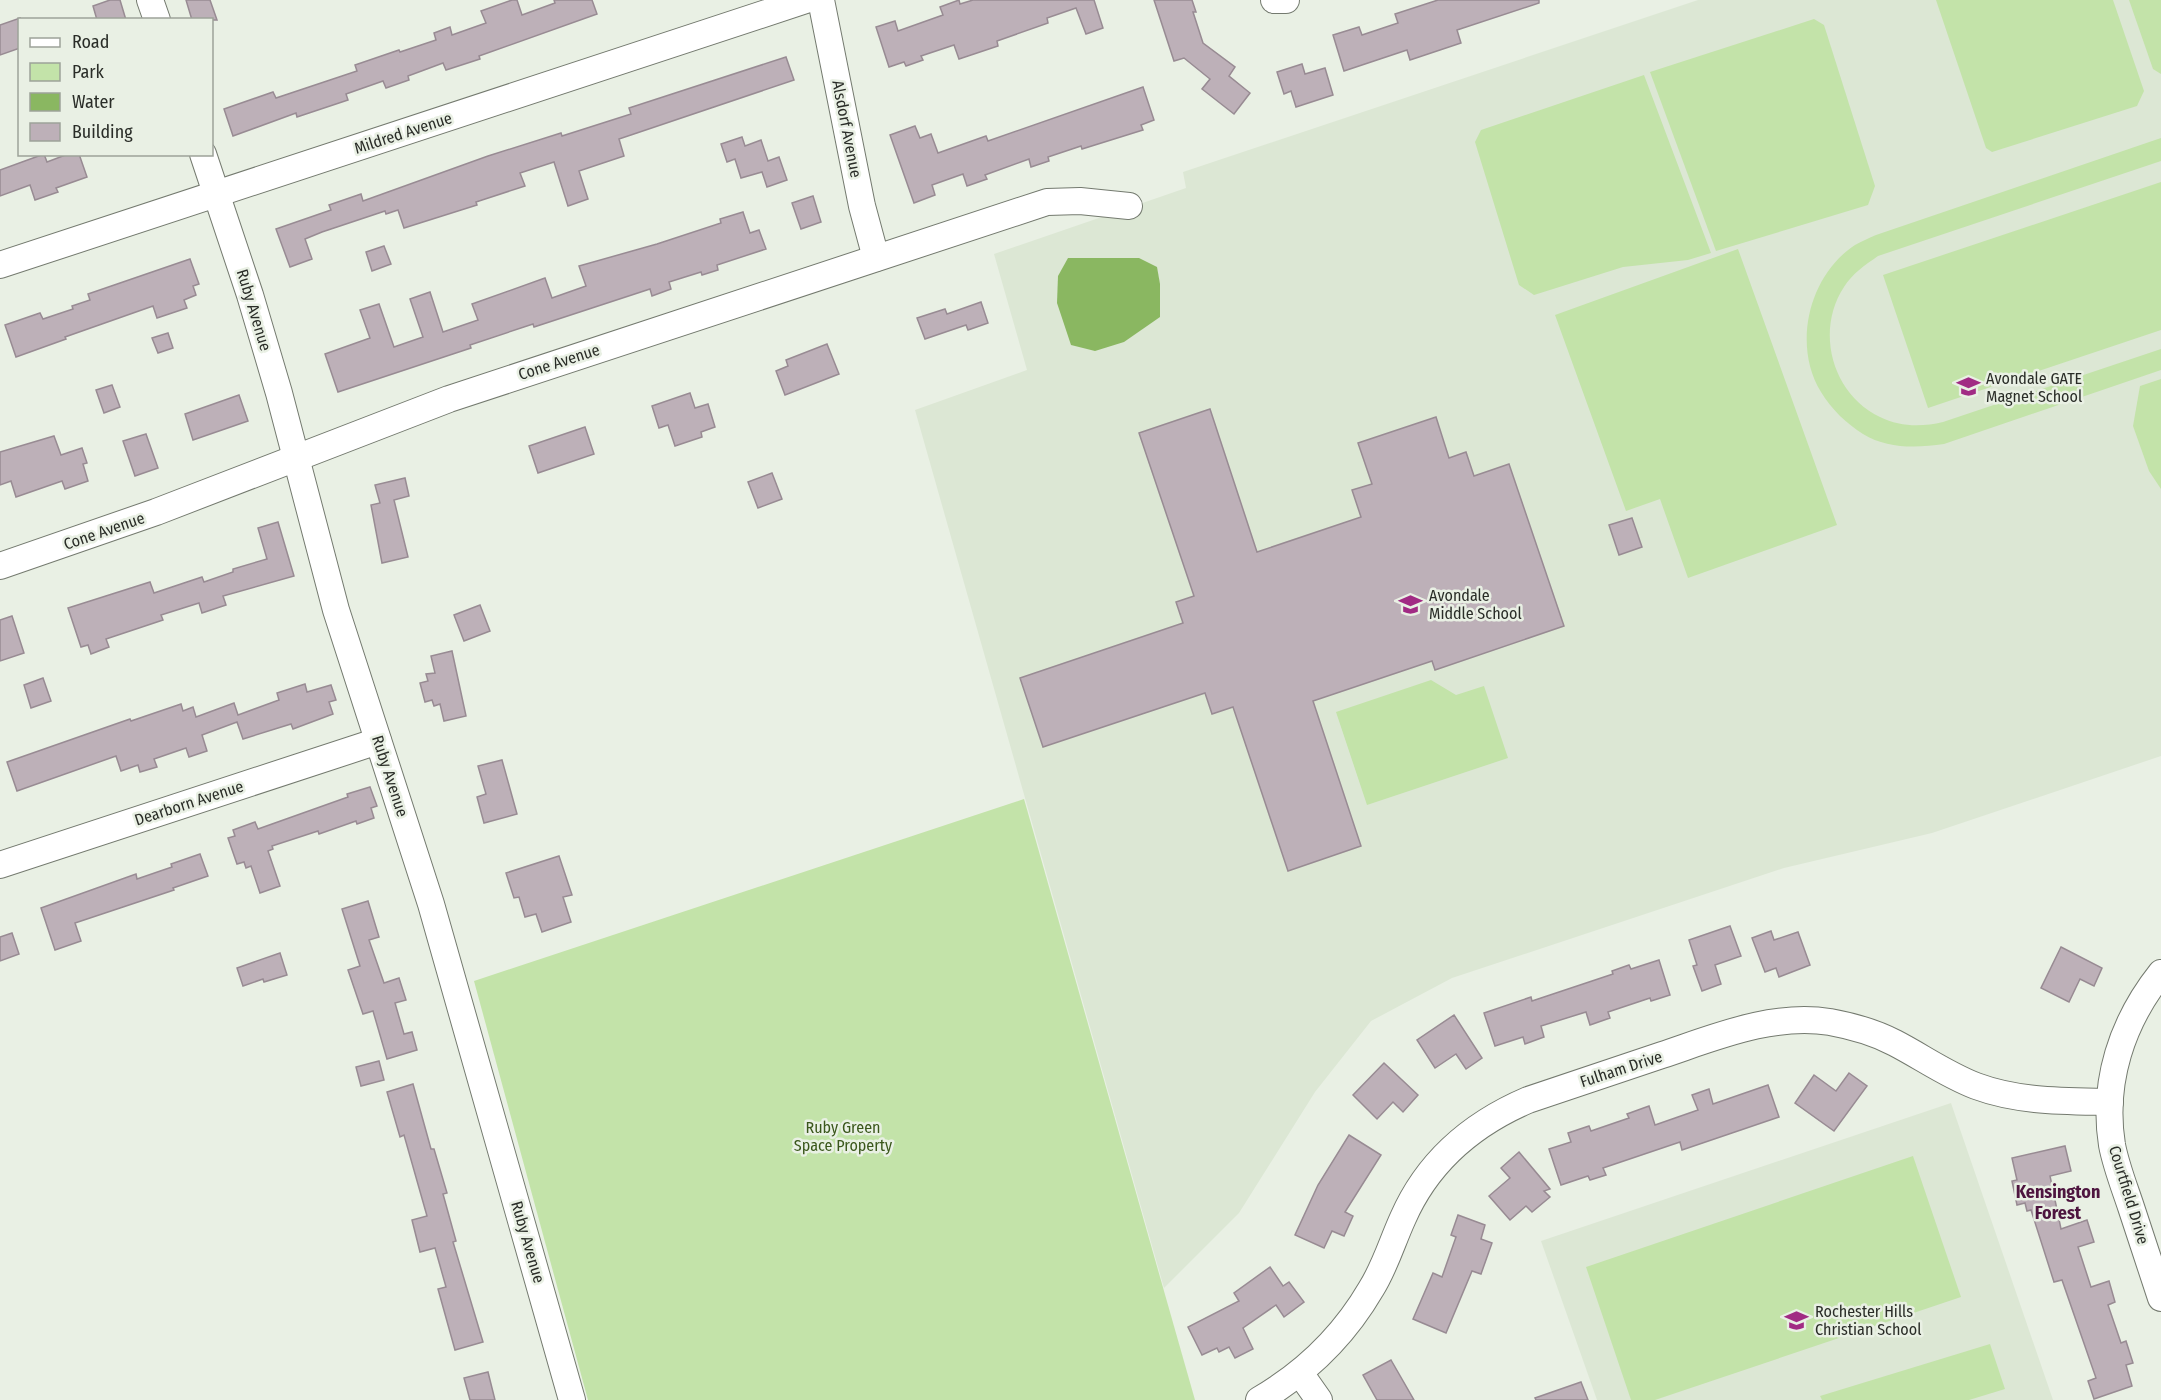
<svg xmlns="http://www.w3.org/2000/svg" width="2161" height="1400" font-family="'Fira Sans Condensed',sans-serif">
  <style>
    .built { fill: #dce7d4 }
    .green { fill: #c3e3a9 }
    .water { fill: #8ab761 }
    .building { fill: #bdb0b8; stroke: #988b93; stroke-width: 1.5 }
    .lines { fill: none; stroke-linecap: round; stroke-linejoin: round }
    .minor-casing { stroke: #747a6f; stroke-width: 28 }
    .minor { stroke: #fff; stroke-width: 26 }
    .labels { text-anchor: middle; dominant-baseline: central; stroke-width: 5; stroke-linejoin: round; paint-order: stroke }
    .street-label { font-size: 16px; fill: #2a2d28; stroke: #e9f0e4 }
    .poi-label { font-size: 16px; fill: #2a2d28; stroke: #e9f0e4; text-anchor: start }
    .park-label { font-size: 16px; fill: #3a571b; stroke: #e9f0e4 }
    .neighbourhood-label { font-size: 18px; font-weight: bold; fill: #4e153f; stroke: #e9f0e4 }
  </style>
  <rect width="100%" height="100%" fill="#e9f0e4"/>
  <g class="built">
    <polygon points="1698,0 2161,0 2161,756 1932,833 1784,868 1452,978 1371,1021 1315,1092 1239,1213 1164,1288 915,410 1027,370 994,254 1186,188 1183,172"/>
    <polygon points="1951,1103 2053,1400 1597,1400 1541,1241"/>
  </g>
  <g class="green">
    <polygon points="1936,0 2113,0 2144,91 2137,106 1992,152 1986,148"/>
    <polygon points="2129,0 2161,0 2161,74 2153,69"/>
    <polygon points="1814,19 1824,25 1875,186 1868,205 1716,251 1650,72"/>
    <polygon points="1644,75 1711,253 1688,260 1623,267 1534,295 1519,285 1475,142 1481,130"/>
    <path d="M2161 138V161L1878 256C1865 265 1852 274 1844 287 1815 331 1832 394 1880 417 1900 427 1922 427 1943 422L2161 349V370L1944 444C1917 448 1887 449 1863 434 1847 424 1831 409 1821 392 1792 345 1809 275 1855 245 1862 241 1869 238 1876 235Z"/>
    <polygon points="2161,182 2161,330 1928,408 1883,275"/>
    <polygon points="1738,249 1837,525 1688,578 1660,499 1626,511 1555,315"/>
    <polygon points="2161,379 2161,489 2149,471 2133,426 2140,386"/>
    <polygon points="1431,680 1456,695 1484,686 1508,758 1367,805 1336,712"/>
    <polygon points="1024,799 1195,1400 588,1400 474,981"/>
    <polygon points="1913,1156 1961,1297 1655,1400 1631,1400 1586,1267"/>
    <polygon points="1990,1344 2005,1389 1969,1400 1822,1400 1820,1396"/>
  </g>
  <polygon class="water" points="1068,258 1139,258 1157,267 1160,284 1160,317 1124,342 1095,351 1071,345 1057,303 1058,276"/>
  <g class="building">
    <polygon points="110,0 120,0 126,20 97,20 93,6"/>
    <polygon points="186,0 210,0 217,20 192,20"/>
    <polygon points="512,0 517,0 522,15 555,3 554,0 592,0 597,14 479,56 480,59 446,70 443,63 408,76 409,80 386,88 383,81 346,94 348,100 297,117 296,113 233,136 224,109 273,92 276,98 357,71 355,65 399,50 400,52 436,40 434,33 450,27 452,35 486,23 481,11"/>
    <polygon points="959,0 960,4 973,0 1094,0 1103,28 1086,34 1076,8 1047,18 1048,23 997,41 998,46 959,59 954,45 921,56 923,60 906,66 904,62 889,67 876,27 895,21 898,31 943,15 940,7"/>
    <polygon points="1154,0 1192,0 1196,12 1193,12 1203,43 1235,67 1229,76 1250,93 1234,114 1202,89 1210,79 1184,58 1174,61"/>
    <polygon points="1438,0 1539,0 1539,3 1457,30 1461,43 1410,60 1407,50 1344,71 1333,35 1359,27 1362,35 1398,23 1395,14"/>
    <polygon points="20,18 20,48 0,55 0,25"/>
    <polygon points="786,57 794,80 619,139 624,156 579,171 588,199 568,206 554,162 520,173 525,186 476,202 477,205 404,228 398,210 386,214 385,211 322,232 305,239 312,259 290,267 276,229 331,210 329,205 361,194 363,201 488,156 561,133 562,136 631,114 629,108"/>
    <polygon points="1302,64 1305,74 1325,68 1333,95 1296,107 1291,91 1284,94 1277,72"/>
    <polygon points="1143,87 1154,120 1141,125 1143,130 1082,149 1081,146 1048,157 1049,161 1031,167 1029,159 985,175 987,179 967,186 963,174 932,185 935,195 914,203 890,135 915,126 920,138 931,134 938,153 986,136 988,141"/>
    <polygon points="742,137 745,146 761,140 768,161 779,157 787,180 767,187 762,172 741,178 735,159 727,162 721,144"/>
    <polygon points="44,154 47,162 68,154 79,154 87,177 56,188 58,192 35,200 30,185 0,196 0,170"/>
    <polygon points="813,196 821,222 801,229 792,203"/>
    <polygon points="743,212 750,233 759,230 766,249 717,265 718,270 702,275 701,272 669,282 671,289 652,296 650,289 534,327 533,324 470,345 471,348 338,392 325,354 370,338 360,310 379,304 394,347 423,337 410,299 430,292 443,332 478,320 472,304 545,278 552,298 586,286 579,266 657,244 721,223 720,219"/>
    <polygon points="384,246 391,264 372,271 366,252"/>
    <polygon points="190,259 199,284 193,286 196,295 184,300 187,308 157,318 153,306 65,337 66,339 16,357 5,325 40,313 43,319 73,309 72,306 90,300 88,294"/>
    <polygon points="981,302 988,323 968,330 966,325 925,339 917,318 945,309 947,314"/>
    <polygon points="168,333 173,348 158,353 152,338"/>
    <polygon points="827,344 839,374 785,395 776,371 788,366 786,360"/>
    <polygon points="112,385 120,407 104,413 96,390"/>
    <polygon points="690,393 695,408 708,404 715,427 701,432 702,437 675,446 668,425 659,428 652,406"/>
    <polygon points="239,395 248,421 193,440 185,414"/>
    <polygon points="1210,409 1257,552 1361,517 1352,490 1372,484 1358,443 1436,417 1449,458 1466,452 1474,476 1509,464 1564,626 1435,670 1432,661 1313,701 1361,846 1288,871 1233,707 1212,714 1205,693 1043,747 1020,678 1183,623 1176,602 1194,596 1139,433"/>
    <polygon points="585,427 594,454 538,473 529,446"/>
    <polygon points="146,434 158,468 135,476 123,441"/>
    <polygon points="54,436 61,455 82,448 87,463 83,464 88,481 65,489 62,481 16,497 11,481 0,485 0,452"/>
    <polygon points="772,473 782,499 758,508 748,482"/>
    <polygon points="405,478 409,496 394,500 408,557 382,563 371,505 380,503 375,485"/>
    <polygon points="1632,518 1642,547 1619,555 1609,525"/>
    <polygon points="278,522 294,576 223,596 226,605 202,613 199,603 161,615 163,620 106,639 109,647 91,654 88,645 81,647 68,608 150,582 154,593 202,577 204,582 233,572 233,569 267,559 258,528"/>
    <polygon points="480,605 490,631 464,641 454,615"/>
    <polygon points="12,616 24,653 0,661 0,620"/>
    <polygon points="452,651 466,716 444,721 440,704 434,706 432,700 425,702 420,683 428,681 426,674 435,673 431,656"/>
    <polygon points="43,678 51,701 31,708 24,685"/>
    <polygon points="305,684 307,692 331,685 336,700 329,702 333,714 293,729 291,724 243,739 237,722 202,735 207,751 189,757 186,748 154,759 157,767 140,772 138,765 121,771 116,756 17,791 7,762 130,719 131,721 181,704 183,711 193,707 196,717 234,703 238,715 279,700 277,693"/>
    <polygon points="502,760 517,814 484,823 477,797 486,794 478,766"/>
    <polygon points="370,787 377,806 371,808 374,818 357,824 356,821 319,834 318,831 272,846 273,849 268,851 280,886 260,893 251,866 246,868 244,862 237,864 228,838 235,836 233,830 255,822 258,829 348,797 347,794"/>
    <polygon points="200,854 208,876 173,888 174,890 75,923 81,941 55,950 41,908 136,874 137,879 172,867 171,864"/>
    <polygon points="559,856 572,895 563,897 571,922 542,932 536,914 525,917 519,897 514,898 506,873"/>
    <polygon points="368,901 379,937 369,940 384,983 399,978 406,1000 395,1003 404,1034 412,1032 417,1050 387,1059 373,1011 363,1014 348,970 360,966 342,909"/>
    <polygon points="1730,926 1741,956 1715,965 1721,984 1702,991 1693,966 1697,965 1689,940"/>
    <polygon points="1771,931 1774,940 1798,932 1810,965 1779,977 1776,968 1765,972 1752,938"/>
    <polygon points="12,933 19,954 0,961 0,937"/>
    <polygon points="2061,947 2102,968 2094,986 2080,979 2069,1002 2041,988"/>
    <polygon points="280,953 287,975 264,982 263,979 243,986 237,968"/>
    <polygon points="1659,960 1670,995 1651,1001 1650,998 1608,1012 1610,1018 1590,1025 1586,1012 1541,1026 1544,1037 1525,1044 1523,1037 1495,1046 1484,1013 1531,997 1532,1001 1613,974 1612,971 1629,965 1631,969"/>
    <polygon points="1454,1015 1482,1058 1466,1069 1456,1054 1435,1068 1417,1040"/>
    <polygon points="379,1061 384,1080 361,1086 356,1067"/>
    <polygon points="1384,1063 1418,1095 1403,1112 1393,1102 1377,1119 1353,1095"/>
    <polygon points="1849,1073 1867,1086 1834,1131 1795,1103 1814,1075 1836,1091"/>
    <polygon points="413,1084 431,1149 434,1149 447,1193 443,1194 456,1241 453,1242 483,1342 455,1350 438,1289 446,1287 435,1248 420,1252 412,1220 427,1216 404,1135 400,1137 387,1092"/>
    <polygon points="1768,1085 1779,1117 1682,1150 1680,1142 1603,1168 1606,1175 1590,1180 1588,1176 1561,1185 1549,1149 1571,1142 1568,1133 1589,1126 1591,1131 1629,1118 1627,1114 1649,1106 1655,1125 1698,1110 1692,1095 1709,1089 1713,1104"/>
    <polygon points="1349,1135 1381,1155 1345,1212 1353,1216 1344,1236 1332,1231 1324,1248 1295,1235 1318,1185"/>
    <polygon points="2065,1146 2071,1171 2050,1176 2061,1229 2087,1220 2094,1242 2078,1247 2091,1287 2109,1281 2115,1302 2108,1305 2121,1343 2126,1341 2133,1363 2126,1365 2132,1386 2094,1399 2088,1381 2096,1378 2062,1280 2054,1282 2031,1210 2027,1211 2025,1203 2017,1205 2012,1181 2017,1180 2012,1158"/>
    <polygon points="1519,1152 1550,1189 1544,1191 1550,1197 1532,1212 1526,1206 1510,1220 1489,1196 1510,1178 1501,1168"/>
    <polygon points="1458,1215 1485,1225 1481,1239 1492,1243 1481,1274 1472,1271 1446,1333 1413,1319 1433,1273 1442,1277 1456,1237 1451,1235"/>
    <polygon points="1270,1267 1283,1286 1289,1282 1304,1302 1284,1317 1276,1305 1243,1328 1253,1349 1235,1358 1229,1347 1219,1352 1217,1348 1202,1355 1188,1327 1239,1301 1234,1293"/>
    <polygon points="1391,1360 1414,1400 1377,1400 1363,1375"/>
    <polygon points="488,1372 495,1400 470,1400 464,1378"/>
    <polygon points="1581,1382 1588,1400 1536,1400 1535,1398"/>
  </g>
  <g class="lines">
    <defs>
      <g id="minor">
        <polyline points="150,0 157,20"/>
        <polyline points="821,0 862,206 876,258"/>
        <polyline points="1274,0 1286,0"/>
        <polyline points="203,154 250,295 279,393 336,610 431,904 572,1400"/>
        <polyline points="0,265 806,0"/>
        <polyline points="0,566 156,512 449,399 1047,202 1080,201 1129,206"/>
        <polyline points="0,865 378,741"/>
        <path d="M2161 973C2122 1022 2102 1082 2112 1145 2116 1166 2124 1186 2131 1207 2141 1237 2151 1268 2161 1298"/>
        <polyline points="1300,1373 1319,1400"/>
        <path d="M1259 1400C1307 1372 1343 1337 1371 1289 1385 1267 1392 1242 1403 1218 1428 1161 1472 1124 1528 1100 1573 1085 1618 1070 1662 1055 1716 1037 1772 1013 1830 1022 1852 1026 1876 1033 1895 1043 1922 1057 1947 1075 1976 1086 2019 1102 2065 1101 2110 1102"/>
      </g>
    </defs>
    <use href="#minor" class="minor-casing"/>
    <use href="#minor" class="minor"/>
  </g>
  <defs>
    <symbol id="school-bare" viewBox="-9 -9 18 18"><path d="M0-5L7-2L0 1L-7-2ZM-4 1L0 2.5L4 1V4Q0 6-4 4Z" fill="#a12b84" stroke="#e9f0e4" stroke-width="2.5" paint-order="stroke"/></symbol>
  </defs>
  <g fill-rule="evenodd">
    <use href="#school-bare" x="1952" y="370" width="33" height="33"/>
    <use href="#school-bare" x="1394" y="588" width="33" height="33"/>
    <use href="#school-bare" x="1780" y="1304" width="33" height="33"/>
  </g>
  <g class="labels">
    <g class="street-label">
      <text transform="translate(847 129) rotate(79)">Alsdorf Avenue</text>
      <text transform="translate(403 133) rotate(-18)">Mildred Avenue</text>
      <text transform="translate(254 310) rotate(73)">Ruby Avenue</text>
      <text transform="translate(559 362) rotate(-18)">Cone Avenue</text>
      <text transform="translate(104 531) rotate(-19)">Cone Avenue</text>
      <text transform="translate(390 776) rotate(72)">Ruby Avenue</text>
      <text transform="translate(189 803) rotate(-18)">Dearborn Avenue</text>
      <text transform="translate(1621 1069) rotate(-18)">Fulham Drive</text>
      <text transform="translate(2129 1195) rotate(73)">Courtfield Drive</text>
      <text transform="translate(528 1242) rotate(74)">Ruby Avenue</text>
    </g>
    <g class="poi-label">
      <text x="1986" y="378">Avondale GATE<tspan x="1986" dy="18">Magnet School</tspan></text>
      <text x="1429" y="595">Avondale<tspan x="1429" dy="18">Middle School</tspan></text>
      <text x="1815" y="1311">Rochester Hills<tspan x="1815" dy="18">Christian School</tspan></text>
    </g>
    <g class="park-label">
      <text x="843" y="1127">Ruby Green<tspan x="843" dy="18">Space Property</tspan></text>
    </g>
    <g class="neighbourhood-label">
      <text x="2058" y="1192">Kensington<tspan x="2058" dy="21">Forest</tspan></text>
    </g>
  </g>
  <rect x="18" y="18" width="195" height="138" fill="#e9f0e4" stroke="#9da299" stroke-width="1.5"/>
  <rect x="30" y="38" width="30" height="9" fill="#ffffff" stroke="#9da299" stroke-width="1.5"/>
  <text x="72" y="48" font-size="18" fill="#2a2d28">Road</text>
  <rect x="30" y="63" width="30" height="18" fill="#c3e3a9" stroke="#9da299" stroke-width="1.5"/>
  <text x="72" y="78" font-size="18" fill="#2a2d28">Park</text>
  <rect x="30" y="93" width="30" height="18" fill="#8ab761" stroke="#9da299" stroke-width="1.5"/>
  <text x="72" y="108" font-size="18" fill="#2a2d28">Water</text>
  <rect x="30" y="123" width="30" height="18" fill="#bdb0b8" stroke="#9da299" stroke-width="1.5"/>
  <text x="72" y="138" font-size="18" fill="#2a2d28">Building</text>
</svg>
